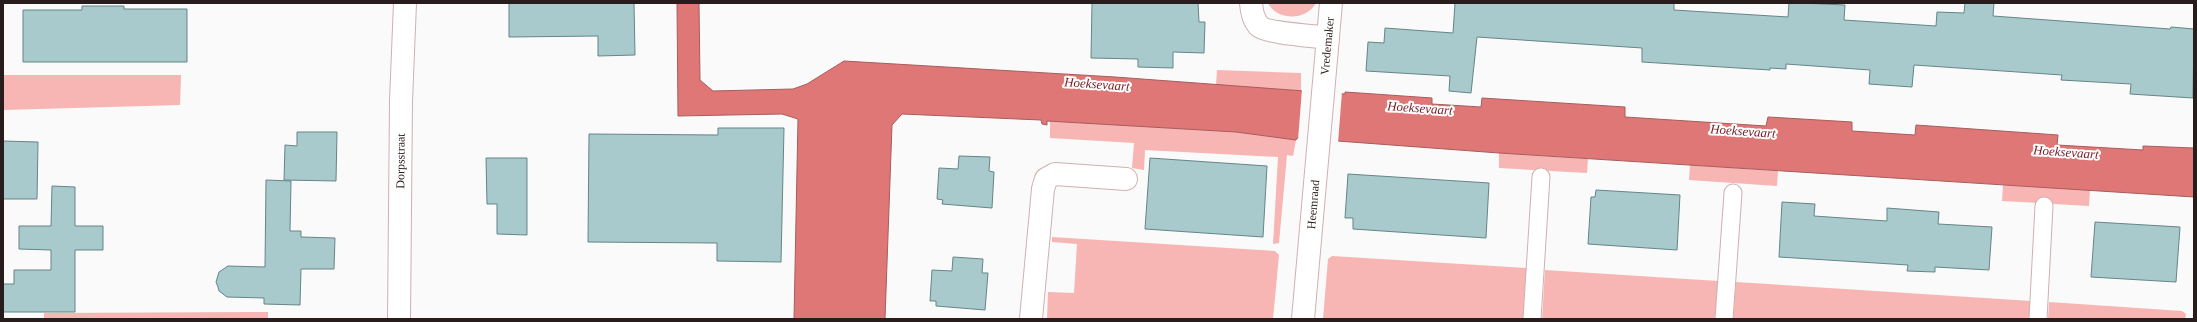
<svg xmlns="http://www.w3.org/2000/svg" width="2197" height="322" font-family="Georgia,serif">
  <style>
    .green { fill: #f7b5b3 }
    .water { fill: #df7777; stroke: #a85c5c }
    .pier { fill: #fafafa }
    .building { fill: #a8cacc; stroke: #658587 }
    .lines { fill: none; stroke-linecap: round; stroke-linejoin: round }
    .lane-casing { stroke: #d0b0af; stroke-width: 19 }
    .street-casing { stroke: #d0b0af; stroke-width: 24 }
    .secondary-casing { stroke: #d0b0af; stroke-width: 24 }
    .lane { stroke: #fff; stroke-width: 17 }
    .street { stroke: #fff; stroke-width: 22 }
    .secondary { stroke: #fff; stroke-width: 22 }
    .labels { text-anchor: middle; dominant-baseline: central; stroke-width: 4; stroke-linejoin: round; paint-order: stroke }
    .street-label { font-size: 12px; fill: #281c1c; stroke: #fff }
    .water-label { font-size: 13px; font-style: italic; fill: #781a23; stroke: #fff }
  </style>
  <rect width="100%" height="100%" fill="#fafafa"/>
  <g class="green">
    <path d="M1268 3H1316C1306 21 1277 21 1268 3Z"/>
    <polygon points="1217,70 1301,73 1301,91 1216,85"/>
    <polygon points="3,75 181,75 180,105 3,110"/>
    <polygon points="1050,121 1236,132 1296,140 1293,156 1287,155 1279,243 1273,244 1278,157 1145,150 1144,170 1132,168 1134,143 1050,138"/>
    <polygon points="1499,153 1588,159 1587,173 1499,168"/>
    <polygon points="1690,165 1778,171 1777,186 1689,180"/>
    <polygon points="2003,185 2090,190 2089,206 2002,201"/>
    <polygon points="1052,237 1275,251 1279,255 1273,319 1047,319 1048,292 1074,293 1077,244 1052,242"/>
    <polygon points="1332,256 1527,268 1524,319 1323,319 1328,259"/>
    <polygon points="1545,270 1718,281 1715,319 1542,319"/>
    <polygon points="1736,282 2031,301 2030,319 1733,319"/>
    <polygon points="2049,302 2182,311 2186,314 2185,319 2048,319"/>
    <polygon points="268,312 268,319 44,319 44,313"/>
  </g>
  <polygon class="water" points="677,3 699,3 700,80 713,91 793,89 807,84 844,61 1115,77 1345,94 1345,92 1432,98 1432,104 1481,107 1482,98 1625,107 1625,117 1766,126 1768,117 1852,122 1852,131 1915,135 1916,125 2058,135 2057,145 2143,150 2143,146 2194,148 2194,197 1499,153 1297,138 1296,140 1236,132 1047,121 1047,125 1042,124 1041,120 902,114 892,125 885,319 794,319 798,119 782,114 678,116"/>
  <polygon class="pier" points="1302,89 1342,92 1338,143 1298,140"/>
  <g class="building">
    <polygon points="509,3 634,3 635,55 598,56 598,36 509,37"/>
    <polygon points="1092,3 1198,3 1199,22 1205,22 1204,53 1173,52 1173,68 1138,67 1138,59 1091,58"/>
    <polygon points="1455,3 1674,3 1674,10 1788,17 1789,3 1802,3 1845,5 1844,20 1936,26 1937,12 1964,13 1965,3 1994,3 1993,16 2170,29 2171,27 2194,29 2193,98 2130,94 2131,84 2061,80 2062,75 1914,65 1912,87 1869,84 1870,70 1786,64 1786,69 1770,68 1770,70 1642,62 1642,48 1477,37 1471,93 1449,91 1450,76 1366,71 1368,42 1384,43 1385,28 1453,33"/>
    <polygon points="82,6 124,6 124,9 187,9 187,62 23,62 23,10 82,10"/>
    <polygon points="718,128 784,128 781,262 717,261 717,243 588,242 589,134 718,135"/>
    <polygon points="297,132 337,132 336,181 284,180 285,145 297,146"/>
    <polygon points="3,141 38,142 37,199 3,199"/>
    <polygon points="959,156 990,157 989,171 994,172 992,208 942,204 943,200 937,199 939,168 958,169"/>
    <polygon points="486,158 527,158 527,235 497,234 497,204 487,204"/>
    <polygon points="1150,158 1267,166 1263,237 1145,229"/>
    <polygon points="1348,174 1489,183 1486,238 1353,229 1353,218 1345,218"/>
    <polygon points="266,180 291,181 290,231 301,231 301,237 335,238 334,269 301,269 300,305 264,304 264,298 227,297 219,291 218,287 216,282 219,272 228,266 265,267"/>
    <polygon points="52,186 75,187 75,226 103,226 103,250 75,250 75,312 3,312 3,284 14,284 14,270 51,270 51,250 19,249 19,226 51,226"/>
    <polygon points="1596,190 1680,195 1677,250 1588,244 1591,197 1595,197"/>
    <polygon points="1782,202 1815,204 1814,216 1887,221 1887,208 1939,212 1938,224 1992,227 1989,270 1935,267 1935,272 1907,271 1908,265 1779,257"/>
    <polygon points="2095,222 2180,227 2176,282 2091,277"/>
    <polygon points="953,257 983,259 982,273 988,273 985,310 936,306 936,301 930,301 932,270 952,271"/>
  </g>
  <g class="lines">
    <defs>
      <g id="lane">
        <polyline points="1532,319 1541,177"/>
        <polyline points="1724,319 1733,193"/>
        <polyline points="2038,319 2044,206"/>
      </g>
      <g id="street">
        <path d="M1251 3C1252 12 1253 19 1259 26 1266 33 1315 36 1328 38"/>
        <polyline points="1031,319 1043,189 1046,179 1055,174 1126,179"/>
        <path id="s1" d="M1303 319 1331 3"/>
      </g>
      <g id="secondary">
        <path id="s2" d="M399 319 401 101 405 3"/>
      </g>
    </defs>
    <use href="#lane" class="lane-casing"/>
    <use href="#street" class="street-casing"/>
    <use href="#secondary" class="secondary-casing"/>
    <use href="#lane" class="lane"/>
    <use href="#street" class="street"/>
    <use href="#secondary" class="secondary"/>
  </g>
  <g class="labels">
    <g class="street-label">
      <text stroke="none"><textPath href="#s1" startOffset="274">Vredemaker</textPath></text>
      <text stroke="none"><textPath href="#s2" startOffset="158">Dorpsstraat</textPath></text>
      <text stroke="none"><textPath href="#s1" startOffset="115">Heemraad</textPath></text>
    </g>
    <g class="water-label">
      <text transform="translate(1097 84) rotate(4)">Hoeksevaart</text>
      <text transform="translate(1420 108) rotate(4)">Hoeksevaart</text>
      <text transform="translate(1743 131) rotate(4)">Hoeksevaart</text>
      <text transform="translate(2066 152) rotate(4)">Hoeksevaart</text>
    </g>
  </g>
  <rect width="2197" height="322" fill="none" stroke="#281c1c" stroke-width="8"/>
</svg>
